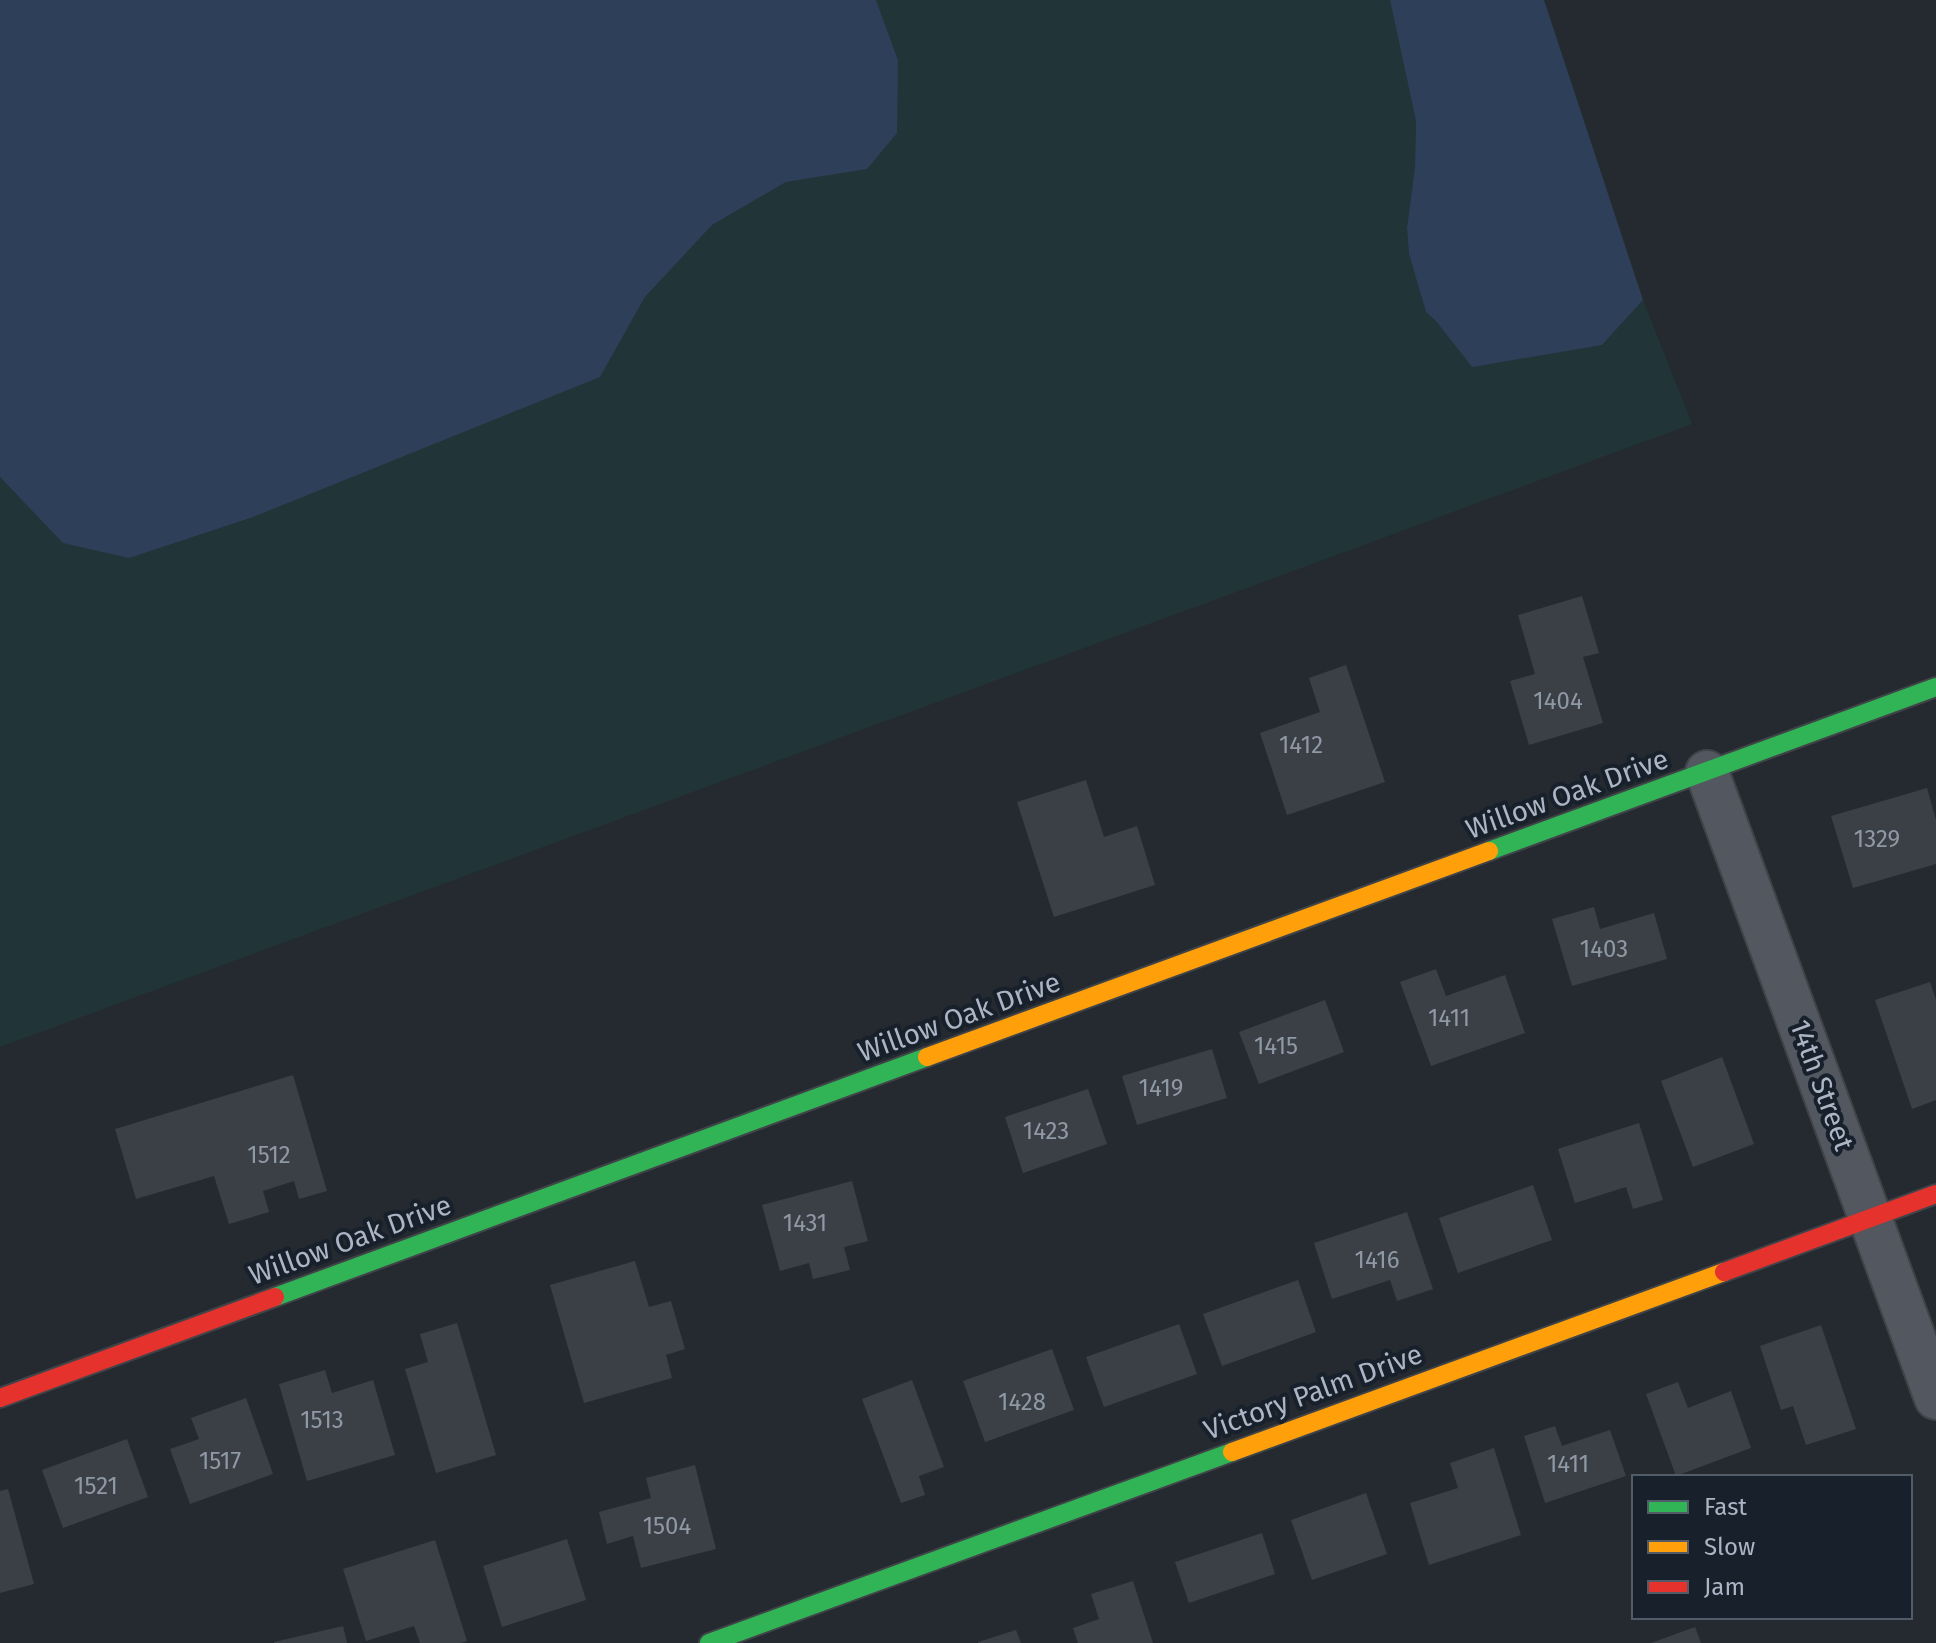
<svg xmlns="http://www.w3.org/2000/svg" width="1936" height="1643" font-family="'Fira Sans',sans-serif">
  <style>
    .green { fill: #213538 }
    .water { fill: #2e4059 }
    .building { fill: #3b4047 }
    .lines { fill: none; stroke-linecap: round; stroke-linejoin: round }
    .street-casing { stroke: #404449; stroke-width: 46 }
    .fast-casing { stroke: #404449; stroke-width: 22 }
    .slow-casing { stroke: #404449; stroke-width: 22 }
    .jam-casing { stroke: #404449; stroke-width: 22 }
    .street { stroke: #535860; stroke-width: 42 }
    .fast { stroke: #30b455; stroke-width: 18 }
    .slow { stroke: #ff9f0a; stroke-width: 18 }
    .jam { stroke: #e5322d; stroke-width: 18 }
    .labels { text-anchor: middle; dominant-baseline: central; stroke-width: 8; stroke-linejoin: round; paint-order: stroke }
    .number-label { font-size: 24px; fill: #8f98a5 }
    .street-label { font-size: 28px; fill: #abb5c4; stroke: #17202b }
  </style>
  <rect width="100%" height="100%" fill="#242a30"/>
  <polygon class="green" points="876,0 1390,0 1416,121 1415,167 1407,228 1409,254 1426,312 1436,320 1471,366 1602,345 1643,300 1692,424 0,1047 0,477 63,542 600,377 645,297 712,225 786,182 867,169 898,60"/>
  <g class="water">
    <polygon points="0,0 876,0 898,60 897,133 867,169 786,182 712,225 645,297 600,377 253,517 129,558 63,543 0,477"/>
    <polygon points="1390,0 1544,0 1643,300 1602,345 1472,367 1436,321 1426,312 1409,254 1407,228 1415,167 1416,121"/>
  </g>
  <g class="building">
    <polygon points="1582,596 1599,653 1583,657 1603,723 1529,745 1510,681 1535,674 1518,615"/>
    <polygon points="1346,665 1385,782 1287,815 1260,733 1320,712 1309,678"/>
    <polygon points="1086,780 1104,837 1137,826 1155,885 1054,917 1017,802"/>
    <polygon points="1927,788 1936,820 1936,864 1853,888 1831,816"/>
    <polygon points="1594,907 1600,929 1654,913 1667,959 1572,986 1552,919"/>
    <polygon points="1436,969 1446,996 1505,975 1525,1033 1431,1066 1400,982"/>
    <polygon points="1930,982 1936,1000 1936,1100 1912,1109 1875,1000"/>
    <polygon points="1325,1000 1344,1052 1259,1084 1239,1032"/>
    <polygon points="1212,1049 1227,1098 1137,1125 1122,1076"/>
    <polygon points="1722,1057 1754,1144 1693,1167 1661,1081"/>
    <polygon points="293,1075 327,1191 299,1199 294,1181 263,1191 269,1212 229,1224 214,1176 136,1199 115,1129"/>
    <polygon points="1088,1089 1107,1144 1023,1173 1005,1117"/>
    <polygon points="1639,1123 1663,1200 1633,1209 1626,1187 1575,1203 1558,1149"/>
    <polygon points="852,1181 868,1241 844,1247 850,1270 813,1279 809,1263 780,1271 762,1205"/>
    <polygon points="1533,1185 1552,1240 1458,1273 1439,1218"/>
    <polygon points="1407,1212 1433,1289 1397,1301 1390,1280 1332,1299 1314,1243"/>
    <polygon points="635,1261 649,1307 671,1301 685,1349 666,1355 672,1378 584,1403 550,1285"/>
    <polygon points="1298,1280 1316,1332 1222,1366 1203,1314"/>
    <polygon points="457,1323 496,1455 436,1473 405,1369 428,1362 420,1334"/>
    <polygon points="1179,1324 1197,1374 1104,1407 1086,1357"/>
    <polygon points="1821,1325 1856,1429 1806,1445 1793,1406 1781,1410 1760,1346"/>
    <polygon points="1052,1349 1074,1410 985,1442 963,1381"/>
    <polygon points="325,1370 332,1393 373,1380 395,1455 307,1481 279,1384"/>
    <polygon points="912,1380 944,1467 919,1476 925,1495 901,1503 862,1399"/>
    <polygon points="1678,1382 1688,1408 1731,1391 1751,1448 1676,1476 1646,1394"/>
    <polygon points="246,1398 273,1474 190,1504 170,1449 199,1439 191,1418"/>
    <polygon points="1555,1426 1562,1446 1610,1430 1626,1476 1545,1503 1524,1436"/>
    <polygon points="127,1439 148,1497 63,1528 42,1470"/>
    <polygon points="1494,1448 1521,1535 1429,1565 1410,1503 1458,1488 1450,1463"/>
    <polygon points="695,1465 716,1549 641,1568 633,1536 607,1544 599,1512 651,1498 646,1478"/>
    <polygon points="8,1489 34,1584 0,1593 0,1491"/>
    <polygon points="1366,1493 1387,1554 1312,1580 1291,1520"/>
    <polygon points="1262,1533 1275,1574 1189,1603 1175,1562"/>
    <polygon points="567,1539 586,1600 502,1627 483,1566"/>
    <polygon points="435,1540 467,1641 461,1643 420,1643 414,1626 366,1641 343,1569"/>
    <polygon points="1133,1581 1153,1643 1078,1643 1073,1628 1099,1619 1091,1594"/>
    <polygon points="343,1626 347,1643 274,1643 274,1642"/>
    <polygon points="1695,1627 1701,1643 1651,1643"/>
    <polygon points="1016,1630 1021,1643 978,1643 978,1642"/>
  </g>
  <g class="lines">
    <defs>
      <polyline id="street" points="1707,772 1936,1398"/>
      <g id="fast">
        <polyline points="1489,851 1936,687"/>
        <polyline points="275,1297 927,1057"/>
        <polyline points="709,1643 1232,1452"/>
      </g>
      <g id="slow">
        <polyline points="927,1057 1489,851"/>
        <polyline points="1232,1452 1724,1272"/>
      </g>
      <g id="jam">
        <polyline points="1724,1272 1936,1194"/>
        <polyline points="0,1398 275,1297"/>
      </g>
    </defs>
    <use href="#street" class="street-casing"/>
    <use href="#fast" class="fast-casing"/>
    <use href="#slow" class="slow-casing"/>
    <use href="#jam" class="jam-casing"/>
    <use href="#street" class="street"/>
    <use href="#fast" class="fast"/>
    <use href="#slow" class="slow"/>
    <use href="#jam" class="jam"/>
  </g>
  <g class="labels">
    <g class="number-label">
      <text x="1558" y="701">1404</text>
      <text x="1301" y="745">1412</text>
      <text x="1877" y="839">1329</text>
      <text x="1604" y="949">1403</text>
      <text x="1449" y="1018">1411</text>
      <text x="1276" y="1046">1415</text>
      <text x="1161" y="1088">1419</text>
      <text x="1046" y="1131">1423</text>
      <text x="269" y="1155">1512</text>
      <text x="805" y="1223">1431</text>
      <text x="1377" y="1260">1416</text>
      <text x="1022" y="1402">1428</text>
      <text x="322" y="1420">1513</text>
      <text x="220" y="1461">1517</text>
      <text x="1568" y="1464">1411</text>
      <text x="96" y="1486">1521</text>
      <text x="667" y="1526">1504</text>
    </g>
    <g class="street-label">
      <text transform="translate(1567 794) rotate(-20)">Willow Oak Drive</text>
      <text transform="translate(959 1017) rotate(-20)">Willow Oak Drive</text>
      <text transform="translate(1822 1085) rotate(70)">14th Street</text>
      <text transform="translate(350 1240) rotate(-20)">Willow Oak Drive</text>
      <text transform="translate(1313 1392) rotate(-20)">Victory Palm Drive</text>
    </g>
  </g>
  <rect x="1632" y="1475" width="280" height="144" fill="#17202b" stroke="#525c68" stroke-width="2"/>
  <rect x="1648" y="1501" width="40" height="12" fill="#30b455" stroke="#525c68" stroke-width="2"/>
  <text x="1704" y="1515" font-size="24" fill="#abb5c4">Fast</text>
  <rect x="1648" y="1541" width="40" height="12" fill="#ff9f0a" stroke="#525c68" stroke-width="2"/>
  <text x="1704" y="1555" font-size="24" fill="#abb5c4">Slow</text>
  <rect x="1648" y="1581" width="40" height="12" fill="#e5322d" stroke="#525c68" stroke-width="2"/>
  <text x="1704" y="1595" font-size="24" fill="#abb5c4">Jam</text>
</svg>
